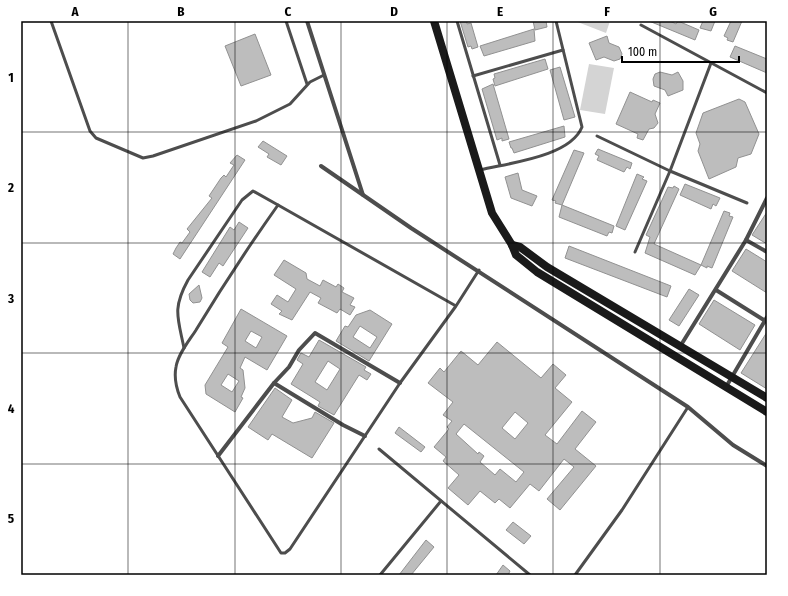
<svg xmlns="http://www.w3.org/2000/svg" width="788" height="596" font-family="'Fira Sans Condensed',sans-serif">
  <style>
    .green { fill: #d4d4d4 }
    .building { fill: #bdbdbd; stroke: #919191; fill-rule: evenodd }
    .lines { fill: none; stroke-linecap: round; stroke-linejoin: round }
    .service { stroke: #4d4d4d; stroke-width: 3 }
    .minor { stroke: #4d4d4d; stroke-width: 4 }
    .secondary { stroke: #1a1a1a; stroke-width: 8 }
    .grid { fill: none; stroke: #000; stroke-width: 1; stroke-opacity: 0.55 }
    .neatline { fill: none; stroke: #000; stroke-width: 1.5 }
    .grid-label { font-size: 13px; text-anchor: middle; font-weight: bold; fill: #000 }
  </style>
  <rect width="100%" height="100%" fill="#fff"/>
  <g class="green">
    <polygon points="575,21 610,21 606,33"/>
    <polygon points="589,64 614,68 605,114 580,110"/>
  </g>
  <g class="building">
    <polygon points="460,21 467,21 467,24 471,23 478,47 472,49 471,46 468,47"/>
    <polygon points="533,21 546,21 547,27 535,30"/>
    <polygon points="649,21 670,21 676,24 678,21 699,30 695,40"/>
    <polygon points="703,21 715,21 711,31 700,28"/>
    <polygon points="731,21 742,21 733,42 727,40 728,38 724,36"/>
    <polygon points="534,29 535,41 484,56 480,46"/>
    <polygon points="255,34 271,75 241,86 225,46"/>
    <polygon points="607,36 609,43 619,47 622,54 620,59 614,61 604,57 596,60 589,43"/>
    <polygon points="735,46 767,59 767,73 730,57"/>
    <polygon points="545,59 548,69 495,86 493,79 495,78 494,74"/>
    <polygon points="560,67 575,117 564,120 550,70"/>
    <polygon points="660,72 672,75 678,72 683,81 683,90 668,96 665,90 654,86 653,79 655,74"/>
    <polygon points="493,84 509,139 502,141 502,138 497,140 482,89"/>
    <polygon points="630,92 652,102 653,100 660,103 655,114 658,123 654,128 649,129 643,140 637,138 638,134 616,124"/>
    <polygon points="739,99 745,102 759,134 751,154 738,158 736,167 709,179 698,151 700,144 696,133 703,113"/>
    <polygon points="564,126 565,137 514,153 512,148 511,148 509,142"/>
    <polygon points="263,141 287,156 281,165 267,157 269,154 258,147"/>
    <polygon points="598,149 632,163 630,169 627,167 624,172 597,160 599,156 595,154"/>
    <polygon points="574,150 584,153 562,205 555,203 556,201 552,200"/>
    <polygon points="237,155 245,160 180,259 173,254 176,248 180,242 182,243 190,232 187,229 212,198 209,196 221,178 224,175 226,177 234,165 230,163"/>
    <polygon points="518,173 522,190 537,196 532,206 511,198 505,177"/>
    <polygon points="637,174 644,177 642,179 647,181 625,230 616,226"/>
    <polygon points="685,184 720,198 716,206 713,204 711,209 680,195"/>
    <polygon points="674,186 679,189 654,244 701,265 695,275 645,253 650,237 646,235 668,187 673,188"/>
    <polygon points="562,205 614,226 612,233 609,232 607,236 559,217"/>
    <polygon points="724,211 730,213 729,216 733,217 712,268 707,266 707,268 701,265"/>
    <polygon points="767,212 767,244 752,235"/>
    <polygon points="239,222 248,228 223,266 219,263 210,277 202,272 230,227 234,230"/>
    <polygon points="569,246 671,286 667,297 565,258"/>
    <polygon points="746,249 767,262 767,293 732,271"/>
    <polygon points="284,260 306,273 307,279 320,286 323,280 336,287 338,284 344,288 342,292 354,298 350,305 355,307 350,315 340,309 337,313 318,303 321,298 310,292 292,320 279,314 282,311 271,304 277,295 288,302 296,289 274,275"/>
    <polygon points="199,285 202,298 200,302 193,303 190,300 189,294"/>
    <polygon points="689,289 699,295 679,326 669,320"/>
    <polygon points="714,300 755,325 740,350 699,324"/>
    <path d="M241 309 287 336 267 370 245 357 240 368 243 370 245 388 241 397 243 398 235 412 206 394 205 385 228 347 222 343ZM251 331 262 337 256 348 245 341ZM228 374 239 381 232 392 221 385Z"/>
    <path d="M370 310 392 324 369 361 336 341 345 326 348 327 356 315ZM360 326 377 337 370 348 353 337Z"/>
    <polygon points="767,332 767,389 741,373"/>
    <path d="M319 340 366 367 364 370 371 374 367 380 359 375 334 415 318 406 320 402 291 384 303 364 297 360 301 353 309 357ZM328 361 340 369 327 390 315 382Z"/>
    <path d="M497 342 541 378 553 364 566 375 555 388 572 402 545 435 557 444 582 411 596 422 575 449 596 466 560 510 547 499 574 467 564 459 539 491 530 484 510 508 499 499 495 503 480 491 468 505 448 488 459 475 443 461 446 457 434 447 449 429 447 427 452 421 443 415 453 402 428 383 440 368 444 372 461 351 478 365ZM515 412 528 423 515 439 502 428ZM464 424 524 472 516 482 500 469 495 475 480 462 484 456 479 452 478 454 456 434Z"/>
    <polygon points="275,388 292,400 282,417 293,423 312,418 315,412 334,423 312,458 272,434 268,440 248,427"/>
    <polygon points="399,427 425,447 421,452 395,433"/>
    <polygon points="513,522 531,536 524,544 506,530"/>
    <polygon points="426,540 434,547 411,575 399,575"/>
    <polygon points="503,565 510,571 508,575 496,575"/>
  </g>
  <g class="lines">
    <g class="service">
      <polyline points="51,21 90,131 96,138 143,158 153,156 256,121 290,104 310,82 324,75"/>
      <polyline points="286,21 307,84"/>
      <polyline points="457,21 500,165"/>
      <polyline points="641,25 767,93"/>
      <polyline points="473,76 563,50"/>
      <polyline points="597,136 670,171 747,203"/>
      <path d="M480 170C508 163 570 157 582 127L556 21"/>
      <polyline points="635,252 670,171 711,63"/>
      <path d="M456 306 278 205C249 246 222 287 196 330 189 341 178 354 176 367 174 377 176 387 180 397L281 553H285L290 549 400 383 456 306 479 270"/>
      <path d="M184 348C178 318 172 309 188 280L242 200 253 191 278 205"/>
      <polyline points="379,449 530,575"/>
      <polyline points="380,575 441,501"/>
      <polyline points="575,575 622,510 688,407"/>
    </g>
    <g class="minor">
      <polyline points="307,21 363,195"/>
      <polyline points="321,166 411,228 688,407 733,445 767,466"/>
      <polyline points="746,240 767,252"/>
      <polyline points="716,290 767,322"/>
      <polyline points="681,345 746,240 767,198"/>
      <polyline points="274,383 343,425 365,436"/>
      <polyline points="726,387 767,317"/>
      <polyline points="218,456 274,383 289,367 299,350 315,333 400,383"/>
    </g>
    <g class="secondary">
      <polyline points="434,21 492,213 512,245 516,255 537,272 767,412"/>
      <polyline points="512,245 520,247 547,267 767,398"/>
    </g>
  </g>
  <path class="grid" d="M128 21V575M235 21V575M341 21V575M447 21V575M553 21V575M660 21V575M21 132H767M21 243H767M21 353H767M21 464H767"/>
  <rect width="788" height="596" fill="none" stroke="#ffffff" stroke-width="44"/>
  <path d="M622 56v6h117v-6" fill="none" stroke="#000000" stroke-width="2"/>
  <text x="628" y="56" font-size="12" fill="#000000" stroke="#ffffff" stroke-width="3" paint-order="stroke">100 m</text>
  <rect x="22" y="22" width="744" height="552" class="neatline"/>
  <g class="grid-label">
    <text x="75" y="16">A</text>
    <text x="181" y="16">B</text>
    <text x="288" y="16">C</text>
    <text x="394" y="16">D</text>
    <text x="500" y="16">E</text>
    <text x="607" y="16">F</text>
    <text x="713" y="16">G</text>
    <text x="11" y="82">1</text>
    <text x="11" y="192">2</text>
    <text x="11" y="303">3</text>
    <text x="11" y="413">4</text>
    <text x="11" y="523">5</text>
  </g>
</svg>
